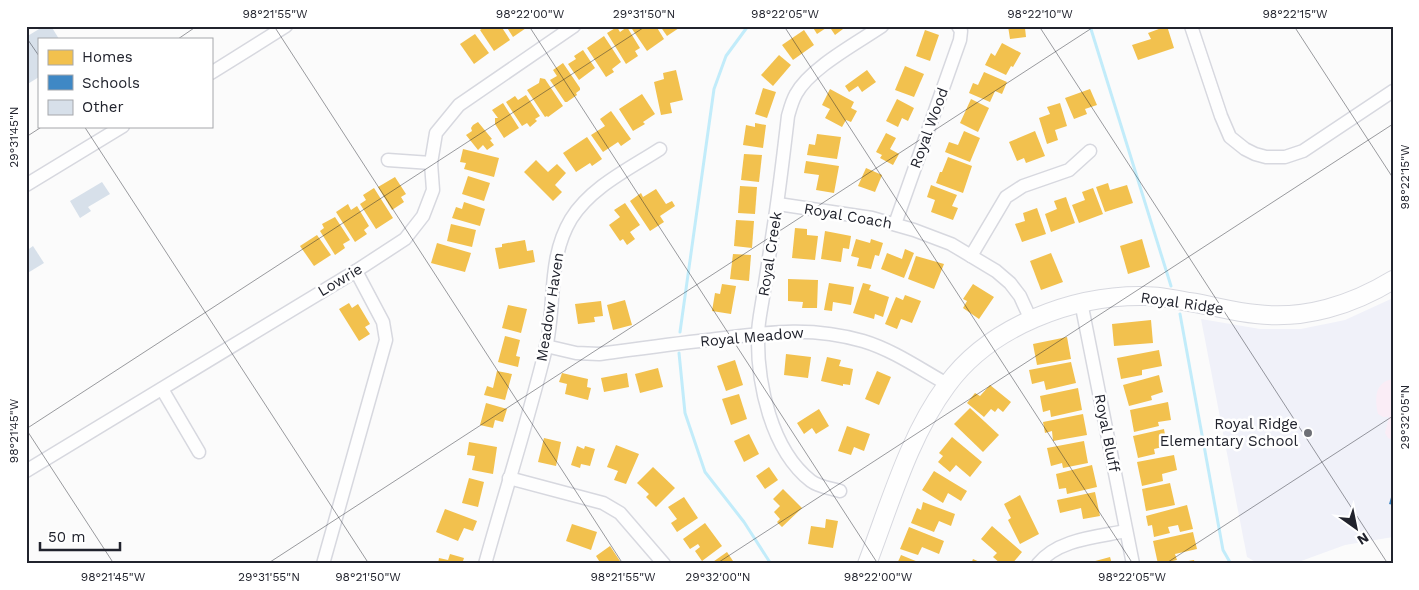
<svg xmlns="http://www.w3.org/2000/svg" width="1419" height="590" font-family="'Work Sans',sans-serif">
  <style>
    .built { fill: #f0f1f9 }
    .green { fill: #faedf6 }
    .homes { fill: #f2c14e }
    .schools { fill: #3f88c5 }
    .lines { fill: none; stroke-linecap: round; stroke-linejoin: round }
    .stream { stroke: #c2ecfa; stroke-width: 3 }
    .building { fill: #d7e0ea }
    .street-casing { stroke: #d7d8df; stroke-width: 15 }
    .secondary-casing { stroke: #d7d8df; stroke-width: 20 }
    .street { stroke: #fefefe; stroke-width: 12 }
    .secondary { stroke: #fefefe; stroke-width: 18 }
    .ticks { fill: none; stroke: #21232d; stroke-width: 1; stroke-opacity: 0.45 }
    .poi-dot { fill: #6d6f75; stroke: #fff; stroke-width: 2 }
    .labels { text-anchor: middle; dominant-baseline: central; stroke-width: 5; stroke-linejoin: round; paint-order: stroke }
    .street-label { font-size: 15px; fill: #21232d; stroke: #fff }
    .poi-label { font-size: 15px; fill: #21232d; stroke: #fff; text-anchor: end }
    .neatline { fill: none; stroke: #21232d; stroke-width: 2 }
    .ticks-label { font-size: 12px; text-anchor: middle; fill: #21232d }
  </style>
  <rect width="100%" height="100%" fill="#fbfbfb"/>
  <polygon class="built" points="1393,298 1393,537 1345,545 1293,564 1259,564 1247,557 1201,319 1260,329 1301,329 1345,320"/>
  <path class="green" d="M1393 379V440L1388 438 1385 433 1389 417H1383L1378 414C1375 399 1374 382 1393 379Z"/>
  <g class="homes">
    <polygon points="486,26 501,26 510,40 494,51 480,30"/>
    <polygon points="506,26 529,26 513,37"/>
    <polygon points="630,26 656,26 664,39 647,51"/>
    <polygon points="660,26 682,26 667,36"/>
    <polygon points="812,26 829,26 817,34"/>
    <polygon points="829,26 847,26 835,35"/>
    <polygon points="1008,26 1031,26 1031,27 1025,28 1026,37 1010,39"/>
    <polygon points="1167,26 1174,48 1138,60 1132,45 1151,39 1148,33"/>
    <polygon points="617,27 620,32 627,27 640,48 635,51 638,56 626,64 607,33"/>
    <polygon points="804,30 814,45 793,60 782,45"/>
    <polygon points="925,30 939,35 930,61 916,56"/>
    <polygon points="475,34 489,53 474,64 460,44"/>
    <polygon points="604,36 621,62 612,69 614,72 606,77 587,48"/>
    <polygon points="1002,43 1021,53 1013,67 1011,66 1006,75 985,65 991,53 995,56"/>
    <polygon points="583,50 595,68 579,80 568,64 576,59 574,56"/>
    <polygon points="779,55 791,65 773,86 761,75"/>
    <polygon points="563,63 580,88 580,90 576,93 577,95 567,102 565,102 550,80 557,76 553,70"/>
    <polygon points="905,66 924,74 914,97 895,90"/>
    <polygon points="676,70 683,100 670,103 672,113 661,115 654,82 664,79 663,73"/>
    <polygon points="867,70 876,82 862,92 858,86 849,92 845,86"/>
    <polygon points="984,72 1007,82 1002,94 995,91 990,102 969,93 973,83 978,85"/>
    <polygon points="540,78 545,79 563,106 548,117 547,116 545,117 527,90 539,83"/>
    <polygon points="763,88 776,92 767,118 755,114"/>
    <polygon points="830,89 854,102 851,108 857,111 851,122 846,120 842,127 825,118 830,109 822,105"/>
    <polygon points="1090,89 1097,105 1085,109 1087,114 1074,119 1065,98"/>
    <polygon points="642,94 655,114 643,122 645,124 633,131 619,109"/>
    <polygon points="526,95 540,116 535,119 537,121 530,127 527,123 522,126 506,102 515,96 518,100"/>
    <polygon points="897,99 914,108 908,121 902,118 898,127 886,121"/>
    <polygon points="971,99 989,108 978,132 960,123"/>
    <polygon points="503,103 519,128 504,138 495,124 495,118 498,118 492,110"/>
    <polygon points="1060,103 1067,126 1055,130 1058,140 1047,144 1039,118 1050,114 1047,107"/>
    <polygon points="611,111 631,139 621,146 618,142 603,152 591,135 605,126 600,119"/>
    <polygon points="478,122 492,139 490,140 494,145 487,150 483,145 478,150 466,135 472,131 471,128 473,125"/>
    <polygon points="755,123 766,125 763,148 743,145 746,125 755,127"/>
    <polygon points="964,131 980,138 970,162 945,152 949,142 958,145"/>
    <polygon points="1035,131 1045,156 1026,163 1024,158 1017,161 1009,142"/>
    <polygon points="886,133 896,138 890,149 899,154 893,165 880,158 882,155 876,152"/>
    <polygon points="817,134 841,137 837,159 807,155 809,144 815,145"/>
    <polygon points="587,137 602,159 592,166 590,163 576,172 563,153"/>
    <polygon points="463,149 499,158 494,177 464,169 466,163 460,162"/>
    <polygon points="744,154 762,155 759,182 741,180"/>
    <polygon points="948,157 972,166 963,193 936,183 940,172 942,172"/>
    <polygon points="536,160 548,172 557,164 566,173 555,185 562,192 553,201 524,172"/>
    <polygon points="806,161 839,166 834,193 816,190 819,175 804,173"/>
    <polygon points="866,168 882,175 875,192 858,186"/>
    <polygon points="468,176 490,183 484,201 462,194"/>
    <polygon points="395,177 406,194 401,197 404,202 392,210 378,187"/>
    <polygon points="1108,183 1110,190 1127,185 1133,203 1105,212 1096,187"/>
    <polygon points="931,185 957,195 952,206 958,208 953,220 931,212 935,200 927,197"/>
    <polygon points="740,186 757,187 755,214 738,213"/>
    <polygon points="374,188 393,218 376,229 360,204 366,200 363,195"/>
    <polygon points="1093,188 1103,214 1079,223 1072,205 1085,200 1082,192"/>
    <polygon points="656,189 666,204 672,201 675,206 660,216 664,222 650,231 630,201 641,193 643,197"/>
    <polygon points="1066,197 1075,223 1051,232 1045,214 1057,209 1054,201"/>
    <polygon points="464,202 485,209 480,226 452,218 456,207 462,209"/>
    <polygon points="625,203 640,225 630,232 635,239 627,245 623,239 620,241 609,225 620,217 614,210"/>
    <polygon points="348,204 351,210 357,206 369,226 364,230 367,234 355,242 336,212"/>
    <polygon points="1037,208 1046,234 1022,242 1015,224 1025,221 1023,213"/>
    <polygon points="335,217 350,240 343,244 345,248 335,255 320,231 324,228 322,224"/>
    <polygon points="736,220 754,221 752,248 734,246"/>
    <polygon points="451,224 476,230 472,247 447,241"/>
    <polygon points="795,228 807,229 807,235 818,236 815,260 792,258"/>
    <polygon points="825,231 851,236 849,249 843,248 841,262 821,259"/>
    <polygon points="317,235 331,255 314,266 300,246"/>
    <polygon points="856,239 870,243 871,239 883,243 879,256 875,255 871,269 857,266 859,258 851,256"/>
    <polygon points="1142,239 1150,267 1128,274 1120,246"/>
    <polygon points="525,240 527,251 533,250 535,262 499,269 495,248 502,247 502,244"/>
    <polygon points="437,243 471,253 465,272 431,263"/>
    <polygon points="905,249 914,253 904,278 881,269 887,253 902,259"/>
    <polygon points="1051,253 1063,282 1041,290 1030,261"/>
    <polygon points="733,254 751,255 749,281 730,279"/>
    <polygon points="916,256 944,264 934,289 908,279"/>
    <polygon points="788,279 818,280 817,308 802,308 803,302 788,301"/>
    <polygon points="829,283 854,287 851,305 833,302 832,311 824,310"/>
    <polygon points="863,283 871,285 869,290 889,297 883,317 875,314 874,319 853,313"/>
    <polygon points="722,284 736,286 731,314 712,311 715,293 720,294"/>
    <polygon points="973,284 994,297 979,319 963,308 967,301 963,299"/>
    <polygon points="905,295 921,301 912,323 901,319 897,329 885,324 896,297 903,300"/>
    <polygon points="625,300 632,325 613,330 607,305"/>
    <polygon points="601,301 603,316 594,317 595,322 578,324 575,304"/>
    <polygon points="349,303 352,308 358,304 370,324 365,327 370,334 359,341 339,309"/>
    <polygon points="508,305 527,309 521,333 502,328"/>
    <polygon points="1151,320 1153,343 1114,346 1112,324"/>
    <polygon points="505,336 520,340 516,356 520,357 518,367 498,362"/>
    <polygon points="1067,337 1071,359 1037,365 1033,344"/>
    <polygon points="1159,350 1162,366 1142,370 1142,375 1121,379 1117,358"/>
    <polygon points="786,354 811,357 808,378 784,375"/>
    <polygon points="827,357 841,360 839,366 853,369 850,385 843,384 843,386 821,381"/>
    <polygon points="735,360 743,385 726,391 717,366"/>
    <polygon points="1071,362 1076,383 1046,390 1044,381 1032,384 1029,370"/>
    <polygon points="658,368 663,387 640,393 635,374"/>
    <polygon points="497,371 512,374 505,400 484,395 487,386 493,388"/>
    <polygon points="877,371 891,377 879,405 865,399"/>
    <polygon points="562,373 588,379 587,387 591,388 588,400 565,394 567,384 559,382"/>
    <polygon points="627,373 629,387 604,392 601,378"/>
    <polygon points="1159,375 1163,392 1151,396 1152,400 1129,406 1123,385"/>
    <polygon points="990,385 1011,402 1003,412 998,408 995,412 991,409 984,417 967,403 975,393 980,396"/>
    <polygon points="1078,388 1082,410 1051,417 1050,410 1043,412 1040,396"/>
    <polygon points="739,394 747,419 731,425 722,399"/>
    <polygon points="1168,402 1171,420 1158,422 1159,426 1134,432 1130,410"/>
    <polygon points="486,403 507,409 503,422 495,420 493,428 480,425"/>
    <polygon points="970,408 999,435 983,452 954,424"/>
    <polygon points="819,409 829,426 816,434 812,428 804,434 797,423"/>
    <polygon points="1083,414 1087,435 1053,441 1052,431 1045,433 1043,422"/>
    <polygon points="847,426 870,434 864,451 854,447 851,455 838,451"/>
    <polygon points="1164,429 1167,446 1154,449 1155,454 1138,458 1133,436"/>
    <polygon points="749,434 759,454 744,462 734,441"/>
    <polygon points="952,437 982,462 970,477 956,465 950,472 938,462 943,456 939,453"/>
    <polygon points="544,438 561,442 556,466 538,462"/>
    <polygon points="1084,441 1088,463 1063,468 1062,463 1051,466 1047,448"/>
    <polygon points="469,442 497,447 493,474 472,470 475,456 467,455"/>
    <polygon points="616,445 639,454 626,484 614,480 618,471 607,467"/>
    <polygon points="577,446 584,449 585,446 595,449 590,466 581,464 580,468 571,465"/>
    <polygon points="1174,455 1177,470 1162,474 1163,481 1142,486 1137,462"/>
    <polygon points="1092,465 1097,487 1067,494 1066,488 1059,489 1056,474"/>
    <polygon points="653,467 675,488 656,507 646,497 649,494 637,483"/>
    <polygon points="769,467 778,480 765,489 756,476"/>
    <polygon points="934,471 967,491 961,501 948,493 943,503 922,490"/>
    <polygon points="469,478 484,482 478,507 462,503"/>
    <polygon points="1170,483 1175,505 1146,511 1142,489"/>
    <polygon points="783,489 802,508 782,527 777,522 780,519 774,512 780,506 773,499"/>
    <polygon points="1095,492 1100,516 1083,519 1081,508 1060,513 1057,500"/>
    <polygon points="1020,495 1039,534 1020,544 1008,520 1011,518 1004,504"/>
    <polygon points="684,497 698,518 677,532 671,523 677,519 668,507"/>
    <polygon points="923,502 955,514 951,526 939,521 934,532 911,523 917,508 921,510"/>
    <polygon points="1187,505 1193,529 1180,532 1178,525 1168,527 1170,533 1154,537 1152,525 1148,526 1146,516"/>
    <polygon points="445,509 477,521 473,531 464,528 458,541 436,532"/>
    <polygon points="826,519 838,521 833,548 808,544 811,526 825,528"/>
    <polygon points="705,523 722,546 702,561 695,551 700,547 698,544 690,549 683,539"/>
    <polygon points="572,524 597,532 591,550 566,541"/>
    <polygon points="992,526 1022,552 1012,564 1001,564 993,557 997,553 981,539"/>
    <polygon points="909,527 944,541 939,554 922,547 918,555 900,549"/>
    <polygon points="1193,532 1197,549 1175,554 1177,560 1158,564 1153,541"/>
    <polygon points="610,546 622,564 601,564 596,556"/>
    <polygon points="727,552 735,564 710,564"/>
    <polygon points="450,554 464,558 462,564 438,564 439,558 448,560"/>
    <polygon points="901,555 923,564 897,564"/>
    <polygon points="1110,557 1112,564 1088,564 1088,563"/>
    <polygon points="973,559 984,564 971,564"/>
    <polygon points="1194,560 1195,564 1177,564 1177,563"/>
  </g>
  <polygon class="schools" points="1392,494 1393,494 1393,505 1389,504"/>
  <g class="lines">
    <g class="stream">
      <polyline points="1090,26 1171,286"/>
      <polyline points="1180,314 1223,550 1231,564"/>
      <polyline points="680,332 714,89 726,56 748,26"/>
      <polyline points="679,353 685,413 705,472 744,522 771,564"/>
    </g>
  </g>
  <g class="building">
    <polygon points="44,26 51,26 59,39 39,39 39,77 26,85 26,37"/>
    <polygon points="102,182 110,194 88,207 91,211 80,218 70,201"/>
    <polygon points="33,246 44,263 26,274 26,251"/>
  </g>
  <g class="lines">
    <defs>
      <g id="street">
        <polyline points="1191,26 1221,116 1230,137 1245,149 1255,154 1266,157 1285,157 1303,151 1393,91"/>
        <polyline points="211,73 286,26"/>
        <polyline points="388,160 431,163"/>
        <polyline points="26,185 123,126"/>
        <polyline points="778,204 872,218 914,230 951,244 996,271 1010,283 1020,296 1031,320"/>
        <polyline points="895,224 960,40 961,31 958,26"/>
        <polyline points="971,256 1006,197 1023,186 1069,170 1090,151"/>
        <polyline points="1081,302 1133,564"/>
        <path d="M546 346 576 353 599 354C636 349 672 344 708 340 764 333 808 325 863 341 893 350 920 369 947 384"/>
        <polyline points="162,389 199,452"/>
        <polyline points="26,471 356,271 405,239 423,216 433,190 431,163 436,133 459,105 574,26"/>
        <polyline points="509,478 603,503 620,513 664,564"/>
        <path d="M840 491C830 488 819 487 811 481 771 450 757 383 758 335 758 323 761 310 763 297 767 271 771 245 775 218 780 185 784 150 788 116 790 109 792 101 796 94 810 68 857 43 882 26"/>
        <polyline points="323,564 386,340 383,322 356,271"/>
        <path d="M485 564C505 492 528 421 546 348 556 305 547 259 571 219 591 187 629 169 660 149"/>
        <path d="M1038 564C1058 539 1097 537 1126 531"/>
      </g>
      <path id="secondary" d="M867 564C890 504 909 436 947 385 990 326 1073 295 1144 296 1159 296 1174 299 1189 302 1211 305 1233 312 1256 314 1304 320 1352 305 1393 280"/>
    </defs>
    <use href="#street" class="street-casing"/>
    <use href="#secondary" class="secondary-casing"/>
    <use href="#street" class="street"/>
    <use href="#secondary" class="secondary"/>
  </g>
  <path class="ticks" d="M274 26 623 564M529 26 878 564M784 26 1133 564M1039 26 1388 564M1294 26 1393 178M26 37 39 56M178 39 197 26M84 126 369 564M26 137 43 126M26 429 114 564M26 429 646 26M267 564 1095 26M716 564 1393 124M1165 564 1393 416"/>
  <circle class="poi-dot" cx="1308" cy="433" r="5"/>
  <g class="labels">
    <g class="street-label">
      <text transform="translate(929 128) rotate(-70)">Royal Wood</text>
      <text transform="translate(848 216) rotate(10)">Royal Coach</text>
      <text transform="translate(770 254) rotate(-81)">Royal Creek</text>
      <text transform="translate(340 280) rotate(-31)">Lowrie</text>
      <text transform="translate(1182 303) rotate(8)">Royal Ridge</text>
      <text transform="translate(550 307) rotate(-81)">Meadow Haven</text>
      <text transform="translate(752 337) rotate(-5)">Royal Meadow</text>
      <text transform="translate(1107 433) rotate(79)">Royal Bluff</text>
    </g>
    <g class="poi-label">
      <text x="1298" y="424">Royal Ridge<tspan x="1298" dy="17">Elementary School</tspan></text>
    </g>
  </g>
  <rect width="1419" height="590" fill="none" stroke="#ffffff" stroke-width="55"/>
  <rect x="38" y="38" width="175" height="90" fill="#ffffff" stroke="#a6a7ab"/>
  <rect x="48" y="50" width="25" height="15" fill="#f2c14e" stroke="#a6a7ab"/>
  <text x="82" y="62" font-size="15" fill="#21232d">Homes</text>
  <rect x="48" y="75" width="25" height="15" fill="#3f88c5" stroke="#a6a7ab"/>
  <text x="82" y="88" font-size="15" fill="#21232d">Schools</text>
  <rect x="48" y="100" width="25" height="15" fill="#d7e0ea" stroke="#a6a7ab"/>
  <text x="82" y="112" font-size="15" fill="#21232d">Other</text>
  <g transform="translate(1356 528) rotate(147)" stroke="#ffffff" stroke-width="4" paint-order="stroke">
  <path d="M0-4L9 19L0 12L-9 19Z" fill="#21232d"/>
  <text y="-8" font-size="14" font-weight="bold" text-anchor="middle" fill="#21232d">N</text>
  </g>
  <path d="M40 542v8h80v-8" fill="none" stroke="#21232d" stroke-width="2.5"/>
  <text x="48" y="542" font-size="15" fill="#21232d" stroke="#ffffff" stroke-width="4" paint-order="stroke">50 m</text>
  <rect x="28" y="28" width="1364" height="534" class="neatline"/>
  <g class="ticks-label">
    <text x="275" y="18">98°21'55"W</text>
    <text x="530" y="18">98°22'00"W</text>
    <text x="644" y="18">29°31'50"N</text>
    <text x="785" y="18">98°22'05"W</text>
    <text x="1040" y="18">98°22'10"W</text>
    <text x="1295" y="18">98°22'15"W</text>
    <text transform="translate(14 137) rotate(-90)" y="4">29°31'45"N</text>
    <text transform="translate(1405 177) rotate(-90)" y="4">98°22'15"W</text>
    <text transform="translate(1405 417) rotate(-90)" y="4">29°32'05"N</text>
    <text transform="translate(14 431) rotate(-90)" y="4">98°21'45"W</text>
    <text x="113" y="581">98°21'45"W</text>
    <text x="269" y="581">29°31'55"N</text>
    <text x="368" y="581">98°21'50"W</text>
    <text x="623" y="581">98°21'55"W</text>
    <text x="718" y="581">29°32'00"N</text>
    <text x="878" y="581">98°22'00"W</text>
    <text x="1132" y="581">98°22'05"W</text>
  </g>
</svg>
